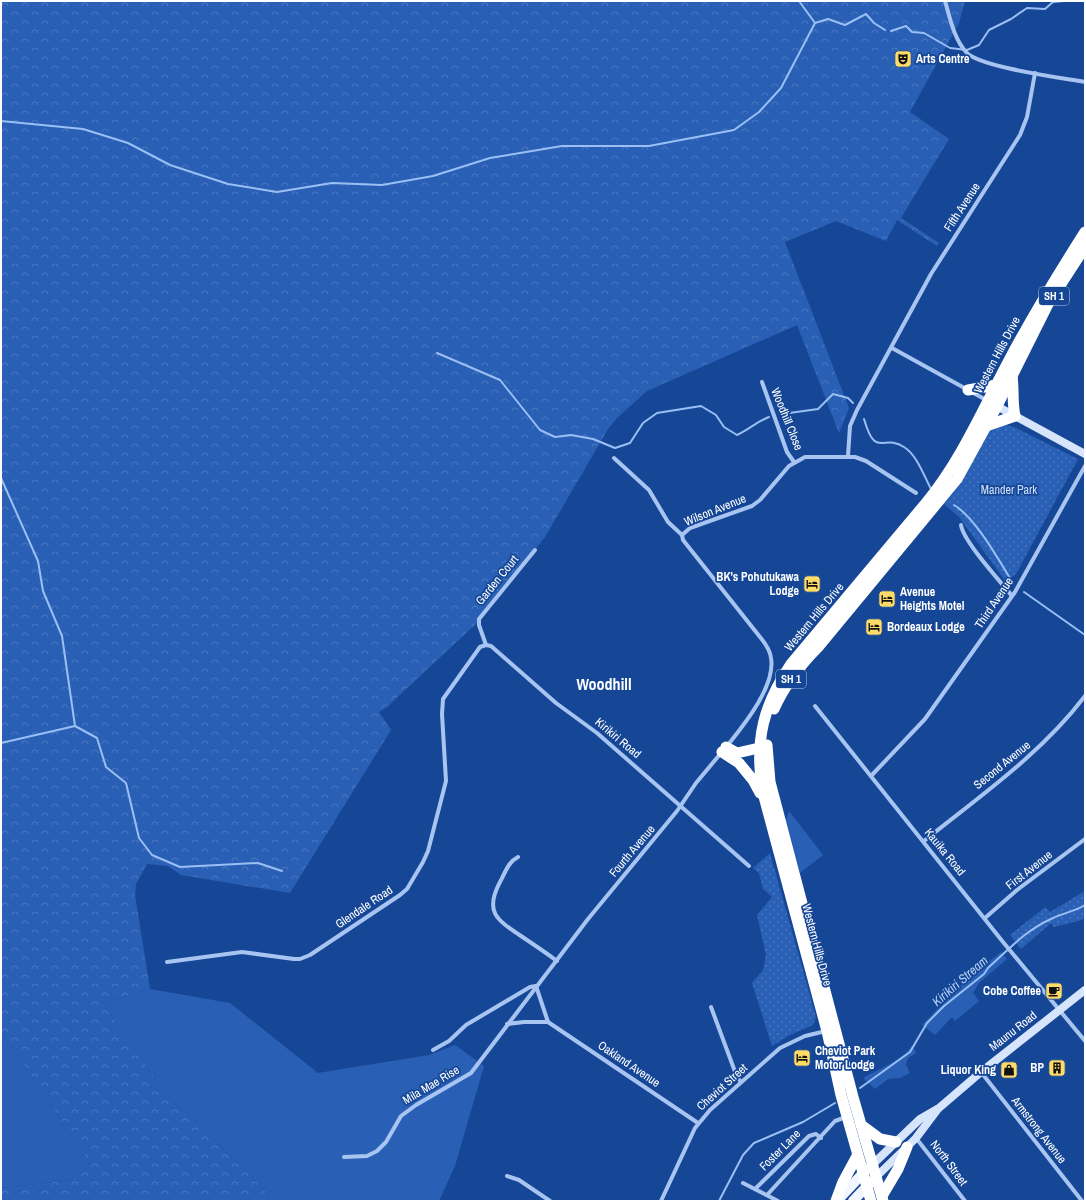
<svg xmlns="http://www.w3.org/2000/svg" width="1086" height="1202" font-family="'Archivo Narrow',sans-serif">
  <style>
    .grass { fill: #2960b5 }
    .forest { fill: url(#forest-crowns) }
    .park { fill: url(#park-dots) }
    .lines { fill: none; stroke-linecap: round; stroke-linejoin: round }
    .stream { stroke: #9abff4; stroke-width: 2 }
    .street { stroke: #a8c5f2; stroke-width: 4 }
    .secondary { stroke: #d7e5fc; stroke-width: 8 }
    .primary { stroke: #f2f7ff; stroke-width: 10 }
    .highway { stroke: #fff; stroke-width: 11 }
    .labels { text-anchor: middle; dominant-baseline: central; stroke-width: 3.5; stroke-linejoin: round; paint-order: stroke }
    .shield { fill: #164797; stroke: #b9c8e0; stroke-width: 1 }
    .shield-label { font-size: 11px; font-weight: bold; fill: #fff }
    .poi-label { font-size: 12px; font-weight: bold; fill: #fff; stroke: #164797; text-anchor: start }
    .street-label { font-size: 12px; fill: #fff; stroke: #164797 }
    .park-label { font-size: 12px; fill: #cfe1fc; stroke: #164797 }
    .water-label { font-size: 13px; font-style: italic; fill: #b4d0f8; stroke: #164797 }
    .district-label { font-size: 16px; font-weight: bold; fill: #fff; stroke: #164797 }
  </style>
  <defs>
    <pattern id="forest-crowns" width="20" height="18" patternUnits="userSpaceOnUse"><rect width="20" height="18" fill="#2960b5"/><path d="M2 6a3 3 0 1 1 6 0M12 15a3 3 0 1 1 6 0" fill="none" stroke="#4978c0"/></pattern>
    <pattern id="park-dots" width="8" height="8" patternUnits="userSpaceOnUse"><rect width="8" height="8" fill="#2960b5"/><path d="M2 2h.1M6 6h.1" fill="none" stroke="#4978c0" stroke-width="1.8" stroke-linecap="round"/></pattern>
  </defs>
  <rect width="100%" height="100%" fill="#164797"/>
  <g class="grass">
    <polygon points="789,811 823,855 800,873 786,820"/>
    <polygon points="1001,952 1007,959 979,983 973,993 979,1001 955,1021 952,1017 935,1035 922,1025 963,983"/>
    <polygon points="150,989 230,1003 318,1073 429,1055 455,1045 484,1066 455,1166 439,1201 269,1201 265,1190 162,1089 103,1003"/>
    <polygon points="1,1031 90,1163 71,1180 1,1188"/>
    <path d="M912 1045 916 1053 908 1058 906 1065 910 1073 900 1078 888 1079 875 1089 863 1078C877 1070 905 1059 912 1045Z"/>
  </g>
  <polygon class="forest" points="1,1 965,1 959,23 910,112 949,139 901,218 939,243 937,246 897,220 886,241 836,221 785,242 849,408 839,433 797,325 647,391 617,418 608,429 545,537 481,617 479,621 387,707 379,712 391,730 290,893 181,875 168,866 147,864 136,884 135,895 150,989 103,1003 162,1089 265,1190 269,1201 1,1201 1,1188 71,1180 90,1163 1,1031"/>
  <g class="park">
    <polygon points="1000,425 1007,425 1014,427 1078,459 1016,574 1006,582 959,517 944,504 962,482 987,433 992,429"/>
    <polygon points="770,853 816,1017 813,1025 788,1036 772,1046 752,983 763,970 766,955 757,915 772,897 763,889 759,873 753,868"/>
    <polygon points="1085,891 1085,917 1082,920 1054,927 1051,923 1021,949 1010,935 1045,907 1050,912"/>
  </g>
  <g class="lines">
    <g class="stream">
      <polyline points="799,1 815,23"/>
      <polyline points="891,31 906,26 912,32 924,33 950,48 967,50 979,45 989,30 1011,19 1027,8 1045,9 1053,2 1064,1"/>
      <polyline points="1,121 83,129 128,143 170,165 228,184 277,192 332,183 382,185 433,176 490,158 562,146 649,146 734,130 759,112 781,88 815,23 828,19 845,25 866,14 874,23 885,30"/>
      <path d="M437 353 500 380 540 430 555 437 571 435 593 439 615 448 630 443 643 423 657 413 701 406 716 415 724 427 737 435C750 429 756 422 769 417"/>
      <polyline points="782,414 818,409 833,394 848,398 853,403"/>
      <path d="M864 419C876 460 883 433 904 447 917 455 924 476 931 489"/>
      <polyline points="1,478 38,561 43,591 62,636 75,726"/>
      <path d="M954 505C976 518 999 561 1013 583"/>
      <polyline points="1024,592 1085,635"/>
      <polyline points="1,743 75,726 97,738 106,767 126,783 139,838 152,855 180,867 258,863 282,871"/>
      <path d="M860 1088 910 1052 927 1023 944 1006 984 974 988 968C1008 950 1026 930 1051 919 1062 913 1074 912 1085 905"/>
      <polyline points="719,1201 743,1155 754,1143 803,1122 835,1103"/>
    </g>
    <g class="street">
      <path d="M945 1C950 18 954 39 966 52 978 67 1063 78 1085 82"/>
      <polyline points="892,348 988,401"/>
      <polyline points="762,382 787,452 794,462"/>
      <polyline points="848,456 850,426 857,410 931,274 1020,135 1027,117 1035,73"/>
      <path d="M614 458 649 490 668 522 682 535 683 540 760 637C765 643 770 650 771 658 776 686 743 726 727 746"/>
      <path d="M961 525C963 541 1001 582 1012 596"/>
      <polyline points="682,535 690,528 752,506 760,500 789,466 805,457 855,457 866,461 916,493"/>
      <polyline points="535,550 479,619 479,625 486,645 491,646 556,703 597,733 749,866"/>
      <polyline points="815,706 1003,942 1085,1041"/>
      <polyline points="871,776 925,719 1015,592 1085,466"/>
      <path d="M924 841C980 796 1041 754 1085 696"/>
      <path d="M518 857C508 862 505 873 500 882 484 912 497 920 521 936 533 944 545 952 557 961"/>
      <polyline points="985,918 1017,890 1085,839"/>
      <polyline points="167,962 242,952 294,959 300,959 310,955 400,895 407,889 423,862 428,851 446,781 442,714 443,699 480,647 486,645"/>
      <polyline points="711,1007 737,1077 741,1082"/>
      <polyline points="507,1024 524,1022 548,1022 698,1123"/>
      <polyline points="433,1050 449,1041 466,1025 530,987 536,986 548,1022"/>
      <polyline points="981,1072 1082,1201"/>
      <polyline points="916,1138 965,1201"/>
      <polyline points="344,1157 367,1156 377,1151 386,1142 401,1116 416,1105 471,1073 588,919 677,811 696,783 721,753"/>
      <polyline points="507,1176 519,1180 550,1201"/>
      <polyline points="743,1183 778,1201"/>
      <polyline points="755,1189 809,1136 816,1134 821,1138"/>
      <polyline points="767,1195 835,1121 846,1117"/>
      <polyline points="661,1201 695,1128 710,1110 780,1048 805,1036 826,1031"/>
    </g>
    <g class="secondary">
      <polyline points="993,404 1085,454"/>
      <polyline points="872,1165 920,1119 939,1108 981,1072 1085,990"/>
      <polyline points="876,1177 916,1138 937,1110"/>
    </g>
    <g class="primary">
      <polyline points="837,1201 867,1169"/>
      <polyline points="853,1201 872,1181"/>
    </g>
    <g class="highway">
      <polyline points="968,390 996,385"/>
      <path d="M986 426 1015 416C1012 403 1014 390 1012 376"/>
      <path d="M774 709C785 684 801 664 819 646L957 479 997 406 1048 304 1085 247"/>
      <polyline points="767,745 770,782 853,1097 883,1201"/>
      <polyline points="726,747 737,753 759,748"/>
      <polyline points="722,752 739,763 753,780 760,793"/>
      <polyline points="861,1125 880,1139 896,1142"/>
      <polyline points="882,1196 898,1169 907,1147"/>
      <polyline points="836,1201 843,1182 857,1156"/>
      <path d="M871 1201 841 1095 827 1031 762 789C755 740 763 705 791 664L926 503C960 462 981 413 1006 366 1030 320 1057 276 1085 232"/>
    </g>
  </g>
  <defs>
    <symbol id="theatre-square" viewBox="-11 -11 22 22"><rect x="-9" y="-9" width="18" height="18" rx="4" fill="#ffdb68" stroke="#164797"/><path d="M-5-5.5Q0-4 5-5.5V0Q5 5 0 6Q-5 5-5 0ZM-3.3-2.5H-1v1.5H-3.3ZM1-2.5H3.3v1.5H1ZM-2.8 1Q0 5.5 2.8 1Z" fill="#111"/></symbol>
    <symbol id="hotel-square" viewBox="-11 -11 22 22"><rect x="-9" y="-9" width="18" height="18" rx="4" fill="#ffdb68" stroke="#164797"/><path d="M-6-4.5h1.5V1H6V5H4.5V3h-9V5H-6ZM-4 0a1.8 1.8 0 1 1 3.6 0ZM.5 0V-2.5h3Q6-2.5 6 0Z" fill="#111"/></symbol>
    <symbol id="cafe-square" viewBox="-11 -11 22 22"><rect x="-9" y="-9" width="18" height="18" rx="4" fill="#ffdb68" stroke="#164797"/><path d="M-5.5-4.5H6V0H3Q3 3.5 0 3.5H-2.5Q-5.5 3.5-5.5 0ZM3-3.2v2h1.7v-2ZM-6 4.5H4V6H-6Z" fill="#111"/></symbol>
    <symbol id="building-square" viewBox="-11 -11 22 22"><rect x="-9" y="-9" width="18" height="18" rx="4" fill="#ffdb68" stroke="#164797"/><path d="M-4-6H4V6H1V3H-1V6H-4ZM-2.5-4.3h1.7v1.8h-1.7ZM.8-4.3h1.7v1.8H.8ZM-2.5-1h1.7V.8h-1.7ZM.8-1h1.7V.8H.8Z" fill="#111"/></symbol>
    <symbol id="shop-square" viewBox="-11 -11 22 22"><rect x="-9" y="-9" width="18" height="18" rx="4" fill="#ffdb68" stroke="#164797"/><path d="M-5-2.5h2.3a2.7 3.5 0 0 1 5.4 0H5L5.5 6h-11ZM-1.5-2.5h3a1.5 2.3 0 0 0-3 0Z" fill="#111"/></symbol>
  </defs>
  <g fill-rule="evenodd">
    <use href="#theatre-square" x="893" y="49" width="20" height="20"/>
    <use href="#hotel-square" x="802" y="574" width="20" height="20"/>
    <use href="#hotel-square" x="877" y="589" width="20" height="20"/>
    <use href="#hotel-square" x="864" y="617" width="20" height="20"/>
    <use href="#cafe-square" x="1044" y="981" width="20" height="20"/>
    <use href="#hotel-square" x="792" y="1048" width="20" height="20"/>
    <use href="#building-square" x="1047" y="1058" width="20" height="20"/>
    <use href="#shop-square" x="999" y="1060" width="20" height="20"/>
  </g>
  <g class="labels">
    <g class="shield">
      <rect x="1039" y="287" width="30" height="18" rx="3"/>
      <rect x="776" y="670" width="30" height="18" rx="3"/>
    </g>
    <g class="shield-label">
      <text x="1054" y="296">SH 1</text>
      <text x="791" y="679">SH 1</text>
    </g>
    <g class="poi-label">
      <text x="916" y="59">Arts Centre</text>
      <text x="799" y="577" text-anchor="end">BK's Pohutukawa<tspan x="799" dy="14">Lodge</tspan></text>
      <text x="900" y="592">Avenue<tspan x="900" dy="14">Heights Motel</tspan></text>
      <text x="887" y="627">Bordeaux Lodge</text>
      <text x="1041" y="991" text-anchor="end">Cobe Coffee</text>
      <text x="815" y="1051">Cheviot Park<tspan x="815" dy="14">Motor Lodge</tspan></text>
      <text x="1044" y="1068" text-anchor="end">BP</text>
      <text x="996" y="1070" text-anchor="end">Liquor King</text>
    </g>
    <g class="street-label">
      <text transform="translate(962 207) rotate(-57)">Fifth Avenue</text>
      <text transform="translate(997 355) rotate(-62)">Western Hills Drive</text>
      <text transform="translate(787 419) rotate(68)">Woodhill Close</text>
      <text transform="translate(715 510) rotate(-22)">Wilson Avenue</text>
      <text transform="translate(497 580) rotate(-51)">Garden Court</text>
      <text transform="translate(994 603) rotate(-56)">Third Avenue</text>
      <text transform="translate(814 617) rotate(-50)">Western Hills Drive</text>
      <text transform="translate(618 738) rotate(40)">Kirikiri Road</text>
      <text transform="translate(1002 765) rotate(-39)">Second Avenue</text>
      <text transform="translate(632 851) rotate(-50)">Fourth Avenue</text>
      <text transform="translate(945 852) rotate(51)">Kauika Road</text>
      <text transform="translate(1029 870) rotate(-38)">First Avenue</text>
      <text transform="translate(364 907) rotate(-34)">Glendale Road</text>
      <text transform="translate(817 945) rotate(75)">Western Hills Drive</text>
      <text transform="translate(1013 1031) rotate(-38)">Maunu Road</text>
      <text transform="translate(629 1064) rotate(34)">Oakland Avenue</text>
      <text transform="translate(431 1085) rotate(-31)">Mila Mae Rise</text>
      <text transform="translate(722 1087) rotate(-42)">Cheviot Street</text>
      <text transform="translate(1039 1130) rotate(52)">Armstrong Avenue</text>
      <text transform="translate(780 1150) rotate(-45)">Foster Lane</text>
      <text transform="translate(949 1163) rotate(53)">North Street</text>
    </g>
    <g class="park-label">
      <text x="1009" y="490">Mander Park</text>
    </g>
    <g class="water-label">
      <text transform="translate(960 981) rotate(-41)">Kirikiri Stream</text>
    </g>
    <g class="district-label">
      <text x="604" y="684">Woodhill</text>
    </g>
  </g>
  <rect width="1086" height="1202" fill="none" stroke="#ffffff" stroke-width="4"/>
</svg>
